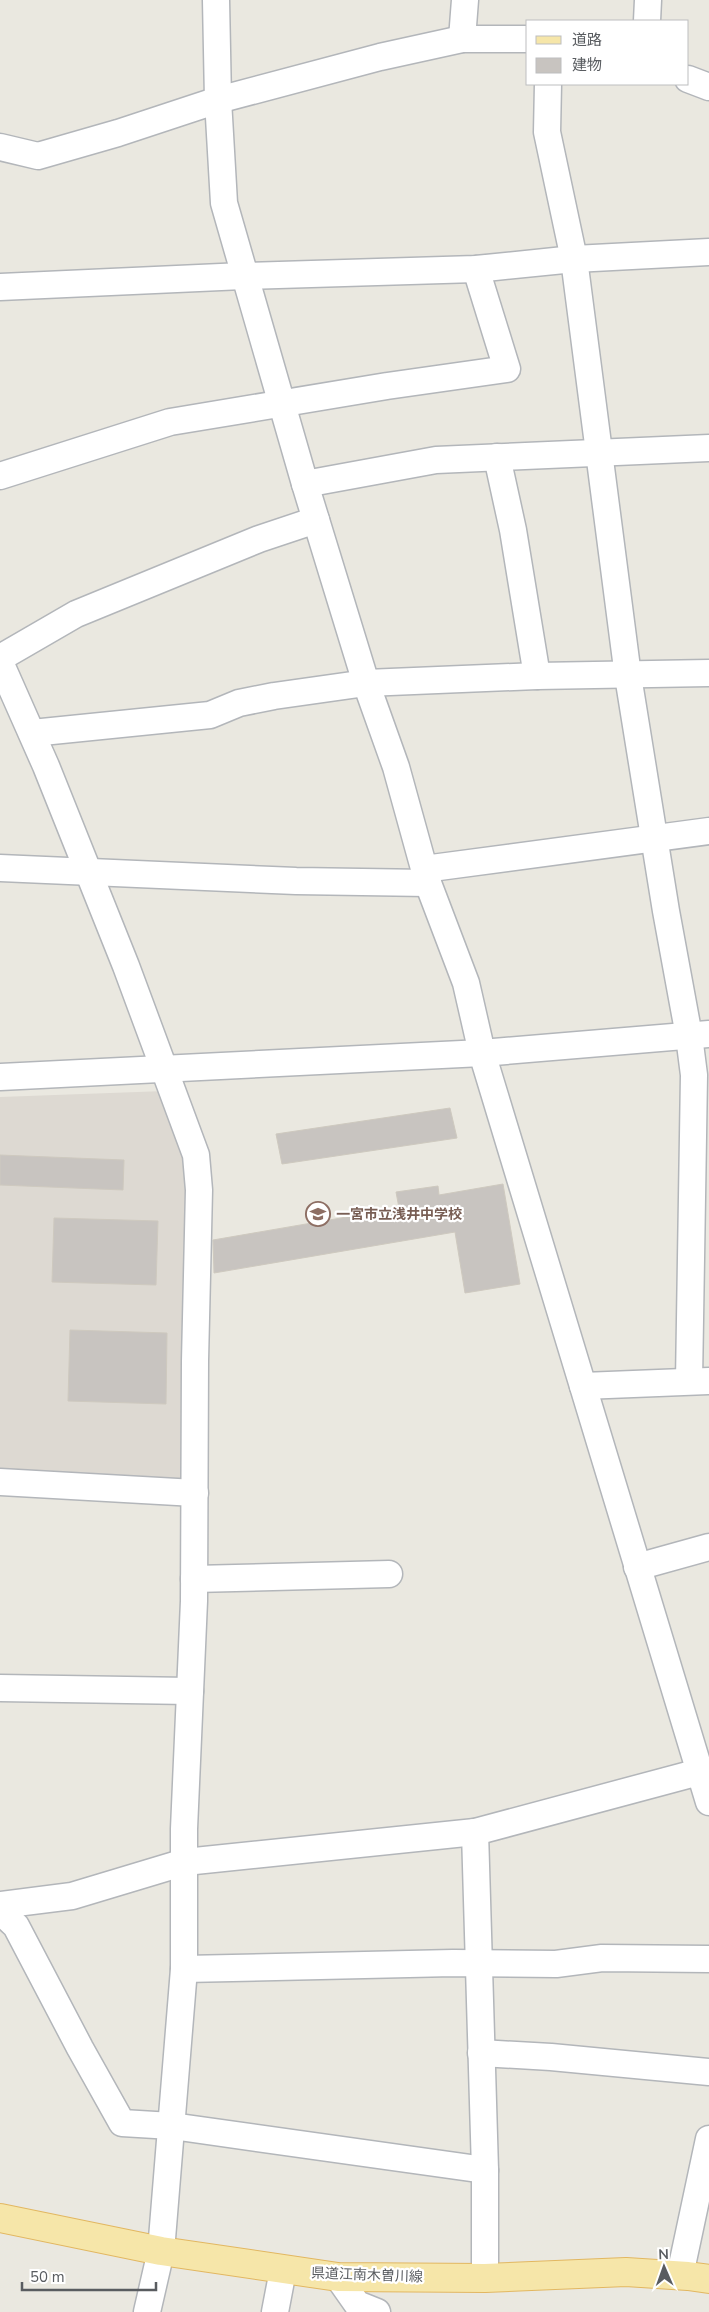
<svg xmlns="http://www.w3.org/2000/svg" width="709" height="2312" font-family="'Nunito Sans','Noto Sans JP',sans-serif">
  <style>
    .education { fill: #ddd9d2 }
    .building { fill: #c8c4c0; stroke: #cec9bf }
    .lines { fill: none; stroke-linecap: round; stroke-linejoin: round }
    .minor-casing { stroke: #b3b6ba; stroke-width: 29 }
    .major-casing { stroke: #e2b761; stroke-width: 30 }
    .minor { stroke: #fff; stroke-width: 26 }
    .major { stroke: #f6e6a9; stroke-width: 28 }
    .labels { text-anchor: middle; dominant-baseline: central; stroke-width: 4.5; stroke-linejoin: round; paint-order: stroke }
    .education-label { font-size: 14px; font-weight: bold; fill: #785e54; stroke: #fff; text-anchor: start }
    .street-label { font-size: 14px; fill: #595c60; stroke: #fff }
  </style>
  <rect width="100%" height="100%" fill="#eae8e0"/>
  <polygon class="education" points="165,1091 188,1164 185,1479 174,1486 0,1474 0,1097"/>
  <g class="building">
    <polygon points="450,1108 457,1138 282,1164 276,1134"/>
    <polygon points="0,1155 124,1160 123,1190 0,1185"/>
    <polygon points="503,1184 520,1284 465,1293 455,1232 214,1273 213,1240 399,1208 396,1192 438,1186 439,1195"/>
    <polygon points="54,1218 158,1221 156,1285 52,1282"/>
    <polygon points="70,1330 167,1333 166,1404 68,1401"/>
  </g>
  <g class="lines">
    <defs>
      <g id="minor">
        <polyline points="216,0 218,100 224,203 305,484 366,683 396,767 428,883 466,983 482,1053 709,1802"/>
        <polyline points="647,21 648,0"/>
        <polyline points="462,39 465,0"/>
        <polyline points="688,79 709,87"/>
        <polyline points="548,84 547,132 574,259 628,676 666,911 689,1036 694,1075 689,1381"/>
        <polyline points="0,147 38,156 118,133 218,100 380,57 462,39 528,39"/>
        <polyline points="0,287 243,276 476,269 574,259 709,252"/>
        <polyline points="497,457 513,530 537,676"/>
        <polyline points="0,476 170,422 387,386 507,369 476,269"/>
        <polyline points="305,484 436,460 709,448"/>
        <polyline points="0,658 76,614 259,539 316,520"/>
        <polyline points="0,662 46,766 126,966 196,1155 199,1190 195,1361 194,1601 184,1829 184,1969 161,2251 147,2312"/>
        <polyline points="32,733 210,715 239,703 274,696 366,683 537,676 709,673"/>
        <polyline points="0,868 296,881 428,883"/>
        <polyline points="424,869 709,831"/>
        <polyline points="0,1077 482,1053 709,1034"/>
        <polyline points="583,1386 709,1381"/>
        <polyline points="0,1482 195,1493"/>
        <polyline points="637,1567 709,1547"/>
        <polyline points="194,1579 389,1574"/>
        <polyline points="0,1688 190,1691"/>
        <polyline points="475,1832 485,2170 485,2278"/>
        <polyline points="0,1905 72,1896 185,1862 475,1832 699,1772"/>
        <polyline points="0,1911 16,1926 80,2048 122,2123 172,2126 485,2170"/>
        <polyline points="184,1969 453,1963 556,1964 602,1958 709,1959"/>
        <polyline points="481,2053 551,2057 709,2072"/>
        <polyline points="680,2275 709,2139"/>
        <polyline points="338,2277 357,2304 377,2312"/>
        <polyline points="275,2312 283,2270"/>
      </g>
      <polyline id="major" points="0,2218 161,2251 338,2277 485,2278 626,2272 688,2276 709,2279"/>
    </defs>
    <use href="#minor" class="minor-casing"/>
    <use href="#major" class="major-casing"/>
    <use href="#minor" class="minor"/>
    <use href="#major" class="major"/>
  </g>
  <defs>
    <symbol id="school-ring" viewBox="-11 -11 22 22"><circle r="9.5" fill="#fff" stroke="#8d6e63" stroke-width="1.5"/><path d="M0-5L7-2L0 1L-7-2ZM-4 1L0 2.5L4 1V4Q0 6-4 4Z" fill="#8d6e63"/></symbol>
  </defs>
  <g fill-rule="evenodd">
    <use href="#school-ring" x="304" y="1200" width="28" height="28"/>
  </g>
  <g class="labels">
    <g class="education-label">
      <text x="336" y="1214">一宮市立浅井中学校</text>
    </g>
    <g class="street-label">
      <text transform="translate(367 2275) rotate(2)">県道江南木曽川線</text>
    </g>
  </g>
  <rect x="526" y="20" width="162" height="65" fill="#ffffff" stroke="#bdbebf"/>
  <rect x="536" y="36" width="25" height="8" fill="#f6e6a9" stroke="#bdbebf"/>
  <text x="572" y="45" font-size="15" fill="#595c60">道路</text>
  <rect x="536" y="58" width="25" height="15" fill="#c8c4c0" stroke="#bdbebf"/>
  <text x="572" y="70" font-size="15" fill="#595c60">建物</text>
  <g transform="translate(664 2267) rotate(358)" stroke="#ffffff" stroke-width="4" paint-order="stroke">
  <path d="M0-4L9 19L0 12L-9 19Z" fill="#595c60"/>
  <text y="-8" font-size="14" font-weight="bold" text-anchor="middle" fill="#595c60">N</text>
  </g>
  <path d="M22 2282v8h134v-8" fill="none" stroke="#595c60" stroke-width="2.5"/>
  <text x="30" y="2282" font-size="15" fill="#595c60" stroke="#ffffff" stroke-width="4" paint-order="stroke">50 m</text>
</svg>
